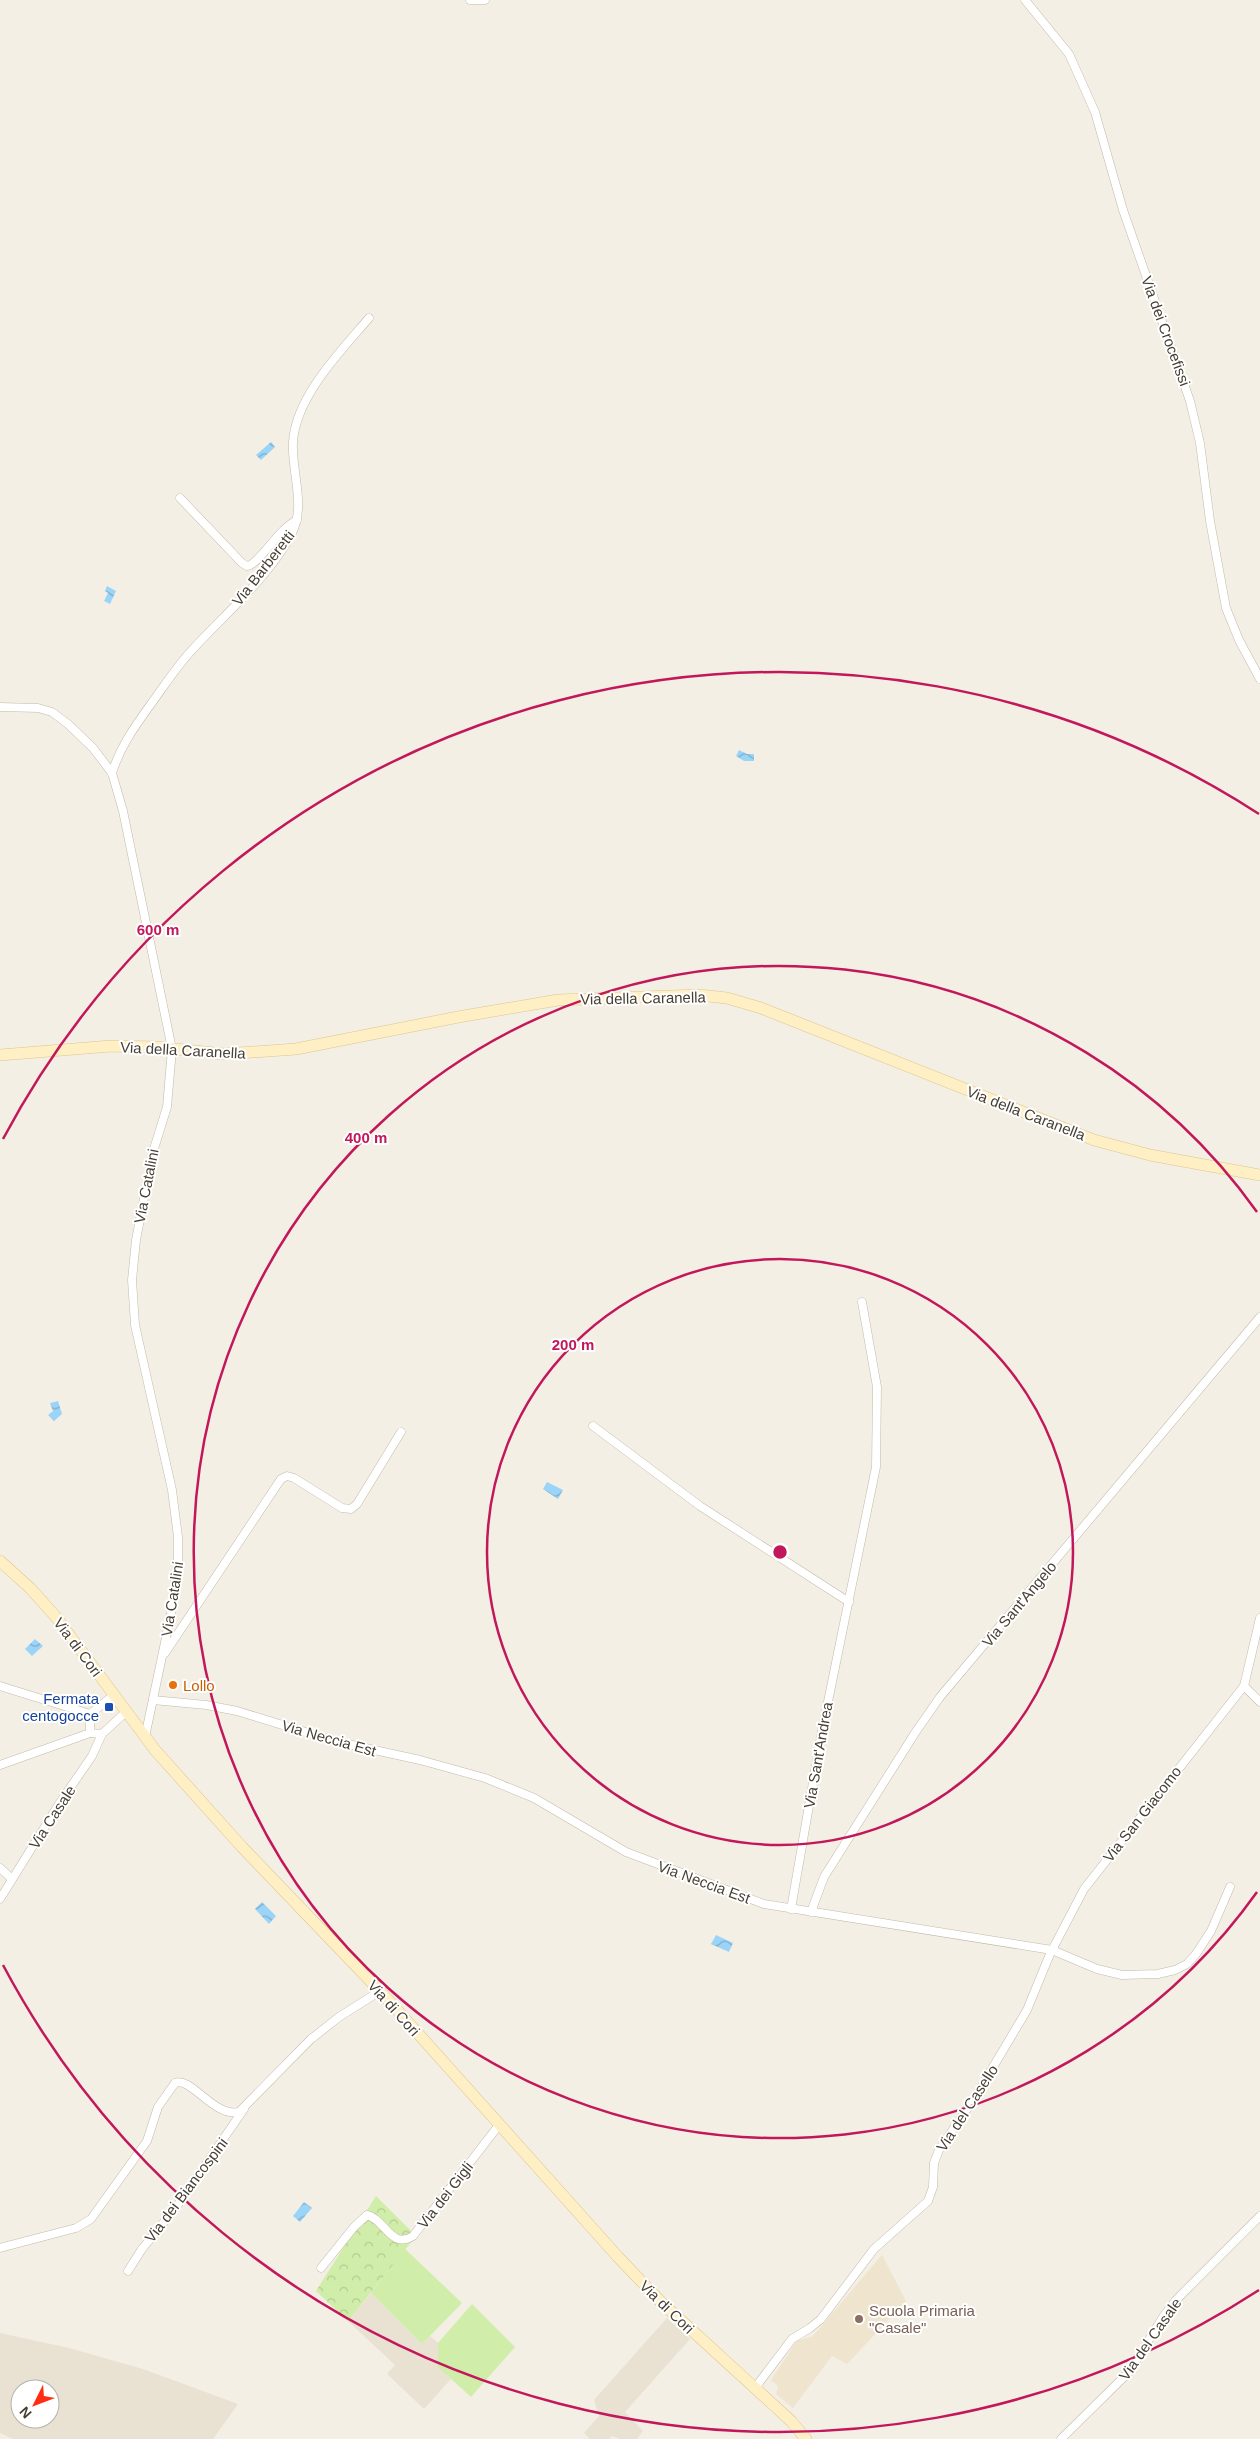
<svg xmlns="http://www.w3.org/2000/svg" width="1260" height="2439" font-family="Arial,sans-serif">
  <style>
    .residential { fill: #e9e1d2; fill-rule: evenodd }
    .education { fill: #efe4cd }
    .green { fill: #d0eda9 }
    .forest { fill: url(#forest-crowns) }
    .water { fill: url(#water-waves) }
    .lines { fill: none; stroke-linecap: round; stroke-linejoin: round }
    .minor-casing { stroke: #c3b9a9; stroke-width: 9 }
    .secondary-casing { stroke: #dcc691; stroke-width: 12 }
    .minor { stroke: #fff; stroke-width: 8 }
    .secondary { stroke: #ffefc4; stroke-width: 11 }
    .ring { fill: none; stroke: #c2185b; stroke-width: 2.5 }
    .food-dot { fill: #e8710a; stroke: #fff; stroke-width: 2 }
    .transit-dot { fill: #1a4fb4; stroke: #fff; stroke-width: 2 }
    .education-dot { fill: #8d6e63; stroke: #fff; stroke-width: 2 }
    .labels { text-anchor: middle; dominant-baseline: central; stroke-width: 4; stroke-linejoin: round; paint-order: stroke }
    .street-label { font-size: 15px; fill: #473f33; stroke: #fff }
    .food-label { font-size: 15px; fill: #c56008; stroke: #fff; text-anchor: start }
    .transit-label { font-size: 15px; fill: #164399; stroke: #fff; text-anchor: end }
    .education-label { font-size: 15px; fill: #785e54; stroke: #fff; text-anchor: start }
    .centre { fill: #c2185b; stroke: #fff; stroke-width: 2.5 }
    .ring-label { font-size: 15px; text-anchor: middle; font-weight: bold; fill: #c2185b; stroke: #fff; stroke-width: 4; stroke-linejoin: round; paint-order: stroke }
  </style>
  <defs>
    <pattern id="forest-crowns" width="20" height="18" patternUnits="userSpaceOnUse" patternTransform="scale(1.25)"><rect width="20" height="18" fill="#d0eda9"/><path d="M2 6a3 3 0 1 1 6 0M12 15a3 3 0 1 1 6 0" fill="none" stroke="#b4cc92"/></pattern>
    <pattern id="water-waves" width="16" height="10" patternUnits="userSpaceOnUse" patternTransform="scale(1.25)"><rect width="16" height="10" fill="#9ad4f8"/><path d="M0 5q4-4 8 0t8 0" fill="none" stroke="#7fadc9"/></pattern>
  </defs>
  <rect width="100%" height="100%" fill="#f4efe4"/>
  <g class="residential">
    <polygon points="371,2293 422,2344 430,2336 438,2343 439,2367 451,2379 424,2409 387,2374 395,2365 348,2321"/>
    <polygon points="667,2318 690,2339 625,2412 643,2431 637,2439 620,2439 612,2436 609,2439 590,2439 584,2433 599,2416 594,2400"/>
    <path d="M0 2333 69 2348 143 2369 238 2404 213 2439H13L0 2433ZM20 2389H50V2419H20Z"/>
  </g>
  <polygon class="education" points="882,2255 906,2301 847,2364 832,2356 793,2408 776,2394 778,2386 771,2380 797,2341 813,2336"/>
  <g class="green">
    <polygon points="405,2249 462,2303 422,2344 371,2293"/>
    <polygon points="472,2304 515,2347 471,2397 438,2367 438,2343"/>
  </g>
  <polygon class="forest" points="376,2196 416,2236 348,2321 316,2291"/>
  <g class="water">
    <polygon points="271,442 275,447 261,460 256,455"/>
    <polygon points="107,586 116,591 110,604 104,601 108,593 105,591"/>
    <polygon points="739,750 747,754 754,754 754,761 744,761 736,756"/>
    <polygon points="58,1401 62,1414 54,1421 48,1415 53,1411 50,1403"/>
    <polygon points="547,1482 563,1490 558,1499 543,1489"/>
    <polygon points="35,1639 43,1646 32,1656 25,1649"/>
    <polygon points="262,1902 276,1916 269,1924 255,1909"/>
    <polygon points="716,1935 733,1943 729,1952 711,1944"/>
    <polygon points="304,2202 312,2208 300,2222 293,2216"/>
  </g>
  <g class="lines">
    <defs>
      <g id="minor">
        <polyline points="470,0 485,0"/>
        <polyline points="1025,0 1069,54 1095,112 1123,210 1190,401 1200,443 1210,521 1226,608 1239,640 1260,679"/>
        <path d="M180 498 242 563 247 566C259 565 278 529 297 520"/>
        <polyline points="0,707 38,708 52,712 68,724 93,748 112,773 123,811 172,1049 167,1107 153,1152 136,1240 132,1280 135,1325 172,1490 178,1537 178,1561 171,1614 145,1737"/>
        <path d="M112 773C120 747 135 726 151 704 164 686 177 666 192 650 226 613 267 579 291 535 307 506 291 472 293 442 296 396 341 351 369 318"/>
        <polyline points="593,1426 700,1506 849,1602"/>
        <polyline points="165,1653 281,1479 287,1476 294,1478 342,1508 351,1509 357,1504 401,1432"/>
        <polyline points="0,1686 90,1714"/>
        <polyline points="1244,1686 1260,1702"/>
        <polyline points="114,1695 90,1714 90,1733 102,1734 126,1712"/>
        <polyline points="153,1700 206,1705 237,1711 338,1742 420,1760 485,1778 534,1798 626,1852 764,1904 1052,1950 1097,1969 1122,1975 1158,1974 1175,1970 1187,1964 1196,1954 1211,1931 1230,1887"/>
        <polyline points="0,1765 90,1733"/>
        <polyline points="0,1868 12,1879"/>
        <polyline points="0,1899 59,1804 92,1756 102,1734"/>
        <polyline points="791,1909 822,1731 876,1467 877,1387 862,1302"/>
        <polyline points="811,1912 824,1877 915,1733 940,1697 1260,1317"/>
        <path d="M0 2248 76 2228 91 2219 147 2141 158 2107 175 2083C191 2076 213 2117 239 2112L311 2039 339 2017 380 1991"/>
        <path d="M321 2268 354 2227 367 2215C385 2219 391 2250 413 2236L499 2125"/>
        <polyline points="128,2271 142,2249 177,2206 244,2109"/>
        <polyline points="755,2388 792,2339 810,2328 821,2319 874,2249 928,2201 933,2187 934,2163 939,2150 977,2094 1027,2010 1050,1954 1084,1889 1244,1686 1260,1618"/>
        <polyline points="1061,2439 1129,2372 1163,2317 1176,2300 1260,2216"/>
      </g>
      <g id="secondary">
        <polyline points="0,1055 111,1046 156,1047 224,1054 296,1049 458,1017 558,1000 699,995 727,998 761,1008 1094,1140 1150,1155 1260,1175"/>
        <polyline points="0,1561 30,1588 56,1617 155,1750 242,1847 380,1991 618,2257 662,2303 791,2421 806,2439"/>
      </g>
    </defs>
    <use href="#minor" class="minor-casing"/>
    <use href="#secondary" class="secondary-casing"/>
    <use href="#minor" class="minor"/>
    <use href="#secondary" class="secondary"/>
  </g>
  <g class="ring">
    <circle cx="780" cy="1552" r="293"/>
    <path d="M1257 1892A586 586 0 1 1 1257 1212"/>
    <path d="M1259 2290A880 880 0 0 1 3 1965M3 1139A880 880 0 0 1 1259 814"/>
  </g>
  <circle class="food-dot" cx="173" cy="1685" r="5"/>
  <rect class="transit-dot" x="104" y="1702" width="10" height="10" rx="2.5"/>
  <circle class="education-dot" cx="859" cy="2319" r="5"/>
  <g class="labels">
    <g class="street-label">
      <text transform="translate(1166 331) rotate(70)">Via dei Crocefissi</text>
      <text transform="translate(263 568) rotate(-52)">Via Barberetti</text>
      <text transform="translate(643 998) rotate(-1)">Via della Caranella</text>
      <text transform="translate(183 1050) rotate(3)">Via della Caranella</text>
      <text transform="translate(1026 1113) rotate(21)">Via della Caranella</text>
      <text transform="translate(146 1186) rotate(-79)">Via Catalini</text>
      <text transform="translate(172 1599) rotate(-81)">Via Catalini</text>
      <text transform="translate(1019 1604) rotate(-50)">Via Sant'Angelo</text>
      <text transform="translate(78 1647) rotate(53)">Via di Cori</text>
      <text transform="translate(329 1738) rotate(16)">Via Neccia Est</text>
      <text transform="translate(818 1755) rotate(-80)">Via Sant'Andrea</text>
      <text transform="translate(1142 1814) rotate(-52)">Via San Giacomo</text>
      <text transform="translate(52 1817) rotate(-57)">Via Casale</text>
      <text transform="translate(704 1882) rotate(20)">Via Neccia Est</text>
      <text transform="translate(394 2008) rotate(48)">Via di Cori</text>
      <text transform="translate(967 2108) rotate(-57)">Via del Casello</text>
      <text transform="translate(186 2190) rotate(-53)">Via dei Biancospini</text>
      <text transform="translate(445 2195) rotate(-52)">Via dei Gigli</text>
      <text transform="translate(667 2307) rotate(44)">Via di Cori</text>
      <text transform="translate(1150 2339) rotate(-55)">Via del Casale</text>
    </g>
    <g class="food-label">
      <text x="183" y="1685">Lollo</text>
    </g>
    <g class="transit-label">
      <text x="99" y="1698">Fermata<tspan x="99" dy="17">centogocce</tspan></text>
    </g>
    <g class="education-label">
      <text x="869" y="2310">Scuola Primaria<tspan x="869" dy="17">"Casale"</tspan></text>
    </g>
  </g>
  <circle cx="780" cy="1552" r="8" class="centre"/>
  <g class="ring-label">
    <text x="158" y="935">600 m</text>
    <text x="366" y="1143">400 m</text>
    <text x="573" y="1350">200 m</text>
  </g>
  <g transform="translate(35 2404) rotate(228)"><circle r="24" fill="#ffffff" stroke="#b5b2ad"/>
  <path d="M0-4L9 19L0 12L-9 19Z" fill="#ff2d11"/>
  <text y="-8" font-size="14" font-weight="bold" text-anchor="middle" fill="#473f33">N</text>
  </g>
</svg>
